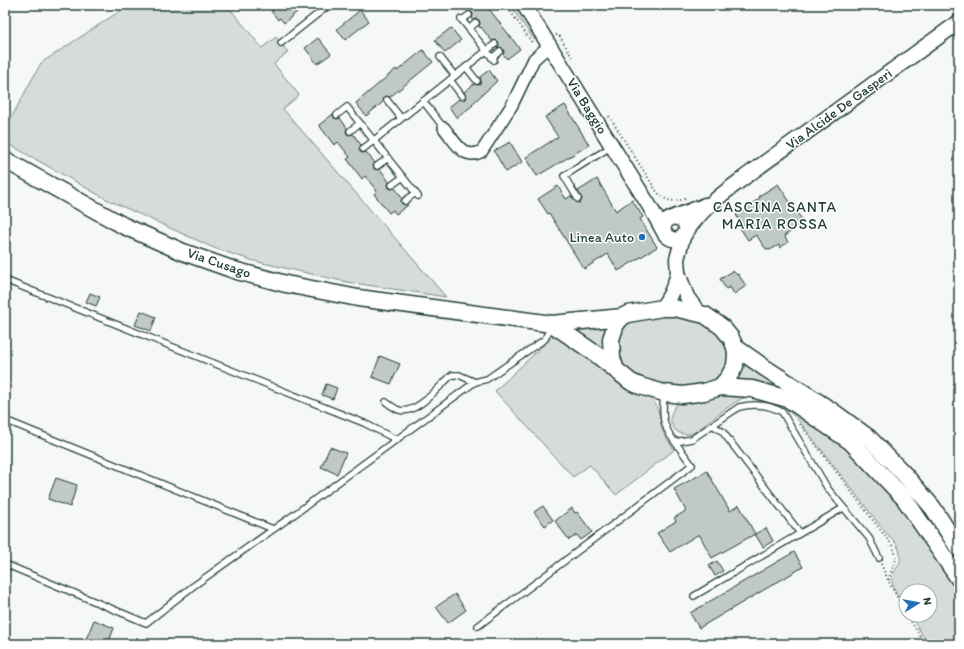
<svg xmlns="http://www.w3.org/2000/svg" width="964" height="649" font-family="Itim,sans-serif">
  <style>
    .green { fill: #d6dcdb; stroke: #7a8c88 }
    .building { fill: #c0c9c6; stroke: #1f3d34 }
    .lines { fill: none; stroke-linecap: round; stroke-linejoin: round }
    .service-casing { stroke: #1f3d34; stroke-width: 8 }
    .minor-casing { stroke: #1f3d34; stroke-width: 14 }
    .tertiary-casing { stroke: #1f3d34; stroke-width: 17 }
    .secondary-casing { stroke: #1f3d34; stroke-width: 19 }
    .path { stroke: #1f3d34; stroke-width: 2; stroke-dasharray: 1 3; stroke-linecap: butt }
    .service { stroke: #fff; stroke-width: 5.5 }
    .minor { stroke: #fff; stroke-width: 11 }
    .tertiary { stroke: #fff; stroke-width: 14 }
    .secondary { stroke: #fff; stroke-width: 16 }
    .poi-dot { fill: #1f6fb2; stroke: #fff; stroke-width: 1.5 }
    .labels { text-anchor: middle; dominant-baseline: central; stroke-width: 3; stroke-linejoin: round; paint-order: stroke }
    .street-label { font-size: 14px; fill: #1f3d34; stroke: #fff }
    .poi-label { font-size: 14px; fill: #1f3d34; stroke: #fff; text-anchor: end }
    .neighbourhood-label { font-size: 15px; letter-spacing: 1px; fill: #1f3d34; stroke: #fff }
  </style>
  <rect width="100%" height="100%" fill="#f6f7f7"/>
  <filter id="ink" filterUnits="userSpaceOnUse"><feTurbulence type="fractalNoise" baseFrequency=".025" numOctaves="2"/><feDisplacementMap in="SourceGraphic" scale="8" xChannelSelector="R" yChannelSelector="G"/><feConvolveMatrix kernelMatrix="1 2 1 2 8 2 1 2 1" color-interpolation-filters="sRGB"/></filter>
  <g filter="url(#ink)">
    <g class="green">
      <polygon points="129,5 227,5 262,48 276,37 288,52 274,64 299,95 283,109 446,297 347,282 254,261 214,248 106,199 5,142 5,129 41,63"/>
      <polygon points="510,5 516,5 538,39 537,40 534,39 532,37"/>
      <polygon points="662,314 696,319 708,324 726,341 730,359 723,375 711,383 684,388 666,386 642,380 621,366 617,340 626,322"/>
      <polygon points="565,326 607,326 604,333 603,350"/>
      <path d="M553 336 568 343 647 395C662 406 658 419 664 434 667 440 671 444 674 450L616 495 590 465 573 477 495 391Z"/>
      <path d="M742 359 768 380 797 394 874 452 925 509 959 562V566C934 526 908 484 872 453 859 441 844 431 830 421 797 396 779 380 734 382Z"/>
      <path d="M744 392 768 396 796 411 839 442 866 466 893 495 934 552 959 591V644H928L910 615H930V591H906V609C901 601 893 590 892 581 891 574 895 572 898 566 905 554 895 540 886 533L799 421C786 408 778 401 760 397 758 397 754 395 751 396 738 397 720 414 709 421 703 426 696 433 689 434 669 436 665 413 679 403L729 393Z"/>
    </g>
    <g class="building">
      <polygon points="270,5 292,5 297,12 284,23 280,18 278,20 271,11 274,10"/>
      <polygon points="462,5 486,5 520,49 507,59 503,54 504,52 503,49 501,47 497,48 499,44 498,41 495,40 492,41 481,27 480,28 479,26 480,23 479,20 476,19 473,20 472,18 473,15 472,12 467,11"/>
      <polygon points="360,10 369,21 345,40 337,29"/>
      <polygon points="451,28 461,40 445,53 435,40"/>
      <polygon points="318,38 331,54 317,64 305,48"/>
      <polygon points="423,50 433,62 390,97 387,96 384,97 383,102 366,116 356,103 396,69 397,71"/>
      <polygon points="489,70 497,81 472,104 473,105 457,118 449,107 459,99 462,100 465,99 466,96 464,92 474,84 477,85 480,84 481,81 480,77"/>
      <polygon points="565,105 589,145 537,176 526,157 558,137 545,117"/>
      <polygon points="333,114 334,118 337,119 340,118 347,128 346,131 347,134 350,135 353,134 361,145 359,148 360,152 363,153 366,152 375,163 373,166 374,169 381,170 389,182 388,185 389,188 392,189 395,188 402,198 401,201 402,204 408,205 396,214 393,210 389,213 374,194 377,191 365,176 362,179 347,159 350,157 338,142 334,145 319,125"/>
      <polygon points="510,142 522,162 506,172 494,151"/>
      <polygon points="597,179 616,211 632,200 643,217 640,219 657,247 618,271 608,254 584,269 549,213 548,214 538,199 558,186 566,199 571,196 576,202 580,203 582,199 578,191"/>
      <polygon points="778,184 804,223 784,236 788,242 780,248 779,245 770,250 766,249 756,235 748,240 740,228 743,226 736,215 760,198 759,196"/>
      <polygon points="733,271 737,275 738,274 746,286 734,294 730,287 726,289 720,279"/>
      <polygon points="90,293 100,297 96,306 86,302"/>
      <polygon points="141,311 156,317 151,331 135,325"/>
      <polygon points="380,356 400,364 391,384 372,377"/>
      <polygon points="326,384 337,388 333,399 322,395"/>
      <polygon points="330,447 346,453 337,474 321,467"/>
      <polygon points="707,471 730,511 739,505 755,534 712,558 699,534 670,552 657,533 676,521 674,518 686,511 674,489"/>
      <polygon points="56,478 77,485 70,507 48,499"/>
      <polygon points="543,506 553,520 545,526 534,512"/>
      <polygon points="572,508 575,513 577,512 592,532 581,540 577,535 569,540 555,521"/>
      <polygon points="766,528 773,541 763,547 755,534"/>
      <polygon points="794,552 803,567 699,628 690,613"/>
      <polygon points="717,561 723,571 715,576 709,566"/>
      <polygon points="455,594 466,610 448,623 436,607"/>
      <polygon points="94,620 114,628 108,644 84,644"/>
    </g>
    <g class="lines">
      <defs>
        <g id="service">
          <polyline points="461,19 494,60"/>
          <polyline points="462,20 469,15"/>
          <polyline points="469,28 476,23"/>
          <polyline points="281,43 329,5"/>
          <polyline points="440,57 455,76"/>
          <polyline points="492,58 500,51"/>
          <polyline points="466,67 477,81"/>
          <polyline points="450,80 462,96"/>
          <polyline points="387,100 401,118"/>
          <polyline points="423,101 444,128"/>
          <polyline points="337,115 347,107 418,196"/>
          <polyline points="350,131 360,123"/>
          <polyline points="363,149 495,44"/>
          <polyline points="377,166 388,158"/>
          <polyline points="392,185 403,177"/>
          <polyline points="578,199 564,176 612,146"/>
          <polyline points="405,201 415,193"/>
          <polyline points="5,280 364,423 397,440"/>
          <path d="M664 395C662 414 662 426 675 442L692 439 739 407C755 403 768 404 782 412L828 489 869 538 879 558"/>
          <path d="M386 402C390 405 395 409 399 410 416 416 440 385 452 375H459L475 382"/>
          <polyline points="5,420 273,529"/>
          <polyline points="712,425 722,431 800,533"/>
          <polyline points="5,564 146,623 192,587 299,511 475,382 487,379 545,339 551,326"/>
          <polyline points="694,596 843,508"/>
          <polyline points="478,626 692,465 675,442"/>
        </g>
        <path id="minor" d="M444 128C454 140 464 162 482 151L512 105 534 59 550 45"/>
        <g id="tertiary">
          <polyline points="524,5 650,207 665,234"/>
          <path d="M674 217 683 220 687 228 683 237C671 245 657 231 667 221 670 217 698 209 705 205"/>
          <path d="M685 234C700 209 726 191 749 174L959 22"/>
          <polyline points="678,273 687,297 698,312"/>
          <polyline points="662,308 670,295 675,283 678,273 677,259 683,237"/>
        </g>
        <g id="secondary">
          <polyline points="5,160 124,226 183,252 237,271 286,284 358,298 552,324 622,317"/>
          <polyline points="552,324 596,354 616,370"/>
          <polyline points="735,347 765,368 832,411 869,438 904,474 933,508 959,549"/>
          <polyline points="720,387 728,378 735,366 736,354 735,347 731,338 722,327 705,315 674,308 662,308 628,314 622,317 616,324 611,339 612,358 616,370 631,382 640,386 664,393 683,395 704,392 720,387 752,389 788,399 851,442 904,498 959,579"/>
        </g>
      </defs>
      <use href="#service" class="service-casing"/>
      <use href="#minor" class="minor-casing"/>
      <use href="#tertiary" class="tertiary-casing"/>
      <use href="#secondary" class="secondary-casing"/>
      <g class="path">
        <polyline points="506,5 533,44"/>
        <polyline points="556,35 559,35 572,57"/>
        <path d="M609 116 657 192C667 202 671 202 686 199"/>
        <path d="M800 424 892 545C902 564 889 566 889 582"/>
        <polyline points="881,564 889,582 906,613"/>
        <polyline points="907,615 925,644"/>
      </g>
      <use href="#service" class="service"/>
      <use href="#minor" class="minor"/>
      <use href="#tertiary" class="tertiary"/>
      <use href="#secondary" class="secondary"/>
    </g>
  </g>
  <circle class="poi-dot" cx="642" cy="237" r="4"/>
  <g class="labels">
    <g class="street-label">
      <text transform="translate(587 106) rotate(58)">Via Baggio</text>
      <text transform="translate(839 109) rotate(-36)">Via Alcide De Gasperi</text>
      <text transform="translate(219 263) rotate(19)">Via Cusago</text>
    </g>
    <g class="poi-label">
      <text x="634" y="237">Linea Auto</text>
    </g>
    <g class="neighbourhood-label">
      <text x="775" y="207">CASCINA SANTA<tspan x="775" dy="17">MARIA ROSSA</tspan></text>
    </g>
  </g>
  <rect width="964" height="649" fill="none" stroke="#fff" stroke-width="20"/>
  <rect x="10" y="10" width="944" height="629" fill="none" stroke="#1f3d34" stroke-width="1.5" filter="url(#ink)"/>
  <g transform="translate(918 603) rotate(79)"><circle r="19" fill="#ffffff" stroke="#a5b1ae"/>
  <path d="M0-3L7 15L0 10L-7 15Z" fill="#1f6fb2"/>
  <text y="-6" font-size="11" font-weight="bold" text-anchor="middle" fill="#1f3d34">N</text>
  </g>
</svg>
